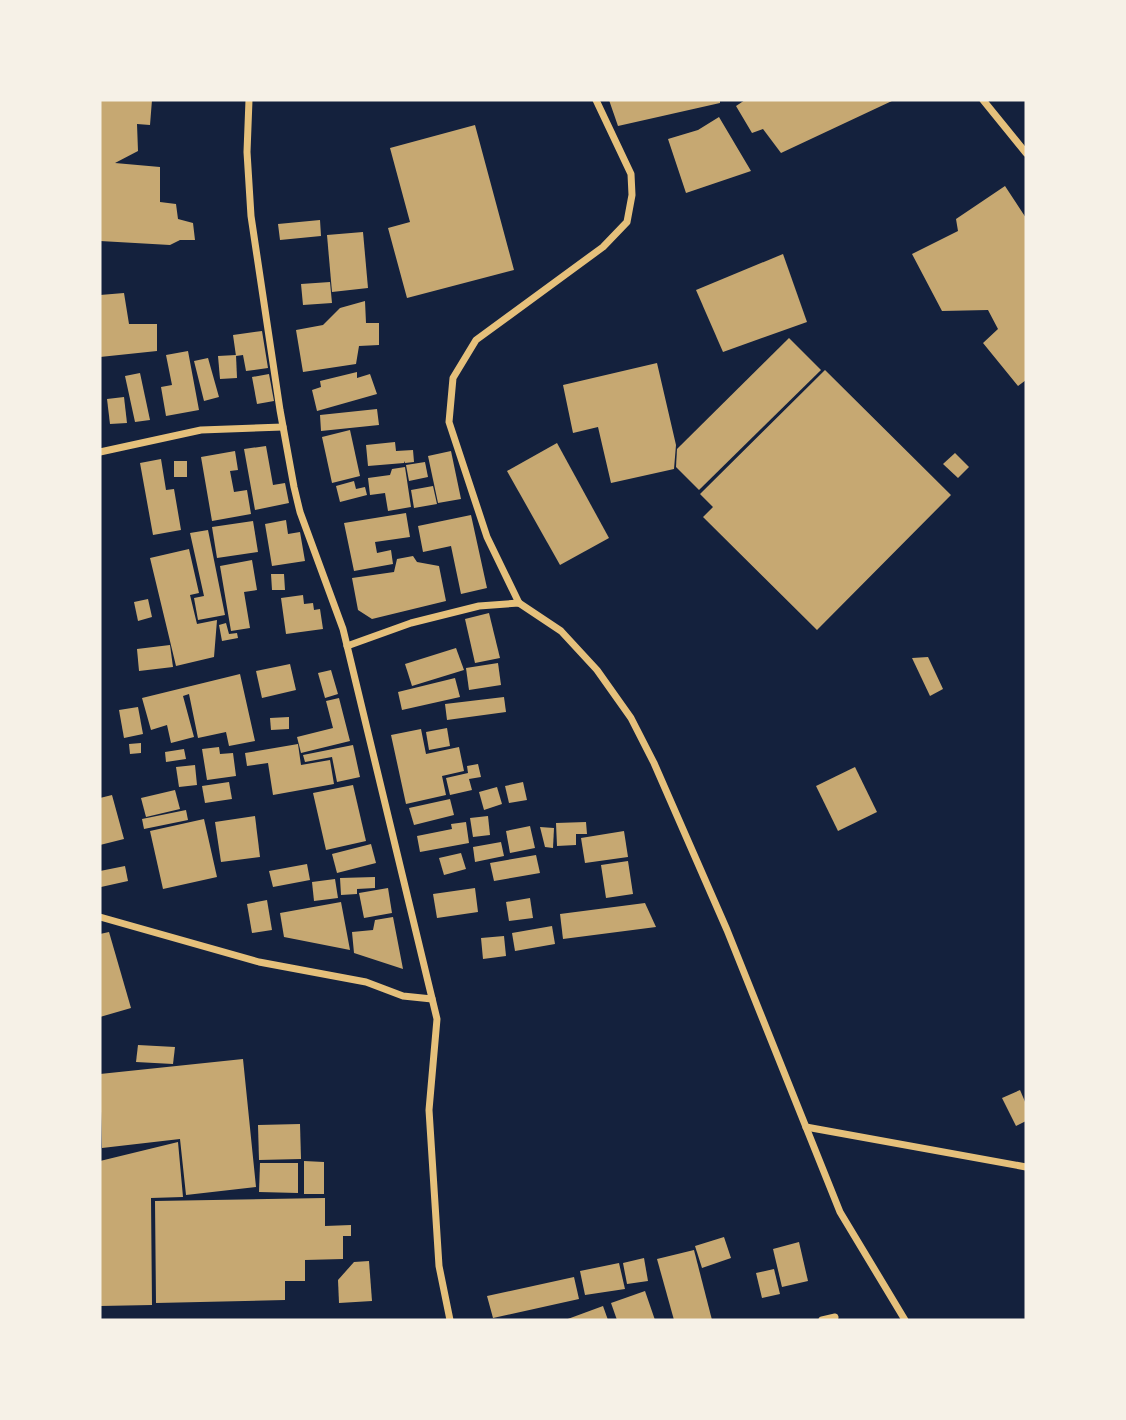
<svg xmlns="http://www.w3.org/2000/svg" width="1126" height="1420" font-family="Roboto,sans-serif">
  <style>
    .building { fill: #c6a872 }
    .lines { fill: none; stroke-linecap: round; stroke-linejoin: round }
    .minor { stroke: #e5c07b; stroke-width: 7 }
  </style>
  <rect width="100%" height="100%" fill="#14213d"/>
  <g class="building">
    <polygon points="100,100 152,100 150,125 137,124 138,151 115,163 160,167 160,202 176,204 178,219 193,223 195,240 180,240 170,245 100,241"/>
    <polygon points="609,100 720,100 720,103 618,126"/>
    <polygon points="745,100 894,100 781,153 763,129 752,133 736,106"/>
    <polygon points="719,117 751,171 686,193 668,139 698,130"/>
    <polygon points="475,125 514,270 407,298 388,228 410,222 390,148"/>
    <polygon points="1005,186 1026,218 1026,380 1018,386 983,343 998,329 988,310 942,311 912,254 958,231 956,219"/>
    <polygon points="320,220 321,236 280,240 278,224"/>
    <polygon points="363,232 368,288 332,292 327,235"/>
    <polygon points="783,254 807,322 723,352 696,290"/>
    <polygon points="330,282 332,303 303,305 301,284"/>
    <polygon points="124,293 129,324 157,324 157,351 100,357 100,295"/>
    <polygon points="365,301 366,323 379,323 379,345 359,346 356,364 303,372 296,330 323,325 340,308"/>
    <polygon points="262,331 268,368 246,371 243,355 236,356 233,335"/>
    <polygon points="789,338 821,370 699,490 676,467 677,449"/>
    <polygon points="188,351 199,410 166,416 161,387 172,385 166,355"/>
    <polygon points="236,355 237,378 220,379 218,356"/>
    <polygon points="208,358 219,397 204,401 194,361"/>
    <polygon points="657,363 676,445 674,469 611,483 598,427 573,433 563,385"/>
    <polygon points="825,370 951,495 817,630 703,517 713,507 700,494"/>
    <polygon points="357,372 357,378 370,374 377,394 317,411 312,390 321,387 320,381"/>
    <polygon points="140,373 150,420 135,422 125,376"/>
    <polygon points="269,374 274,401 257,404 252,377"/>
    <polygon points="124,397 127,423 110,424 107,399"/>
    <polygon points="377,409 379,425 321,431 320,415"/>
    <polygon points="350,430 360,476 332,483 322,437"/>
    <polygon points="395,442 396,451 413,450 414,462 405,463 405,461 404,463 368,466 366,445"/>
    <polygon points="557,443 609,538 560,565 507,471"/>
    <polygon points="266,446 273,485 285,483 289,503 255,510 244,449"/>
    <polygon points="235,451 238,470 230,471 234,492 247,490 251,514 212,521 201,457"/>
    <polygon points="451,451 461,499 438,503 428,456"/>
    <polygon points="955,453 969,467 958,478 943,464"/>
    <polygon points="161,459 166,490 174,489 181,530 153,535 140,463"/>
    <rect x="174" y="461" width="13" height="16"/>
    <polygon points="425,462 428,477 409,481 406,465"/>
    <polygon points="405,467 411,507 388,511 385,493 370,495 368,478 390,475 392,469"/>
    <polygon points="354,481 356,489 365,487 367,495 340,502 336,486"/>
    <polygon points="433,486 437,504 414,508 411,490"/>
    <polygon points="406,513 410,537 375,542 377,553 391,550 393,564 354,571 344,523"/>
    <polygon points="471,515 487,588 461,594 451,546 423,552 418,526"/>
    <polygon points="286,520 288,534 300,532 305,561 272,566 265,524"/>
    <polygon points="253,521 258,552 217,558 212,527"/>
    <polygon points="208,530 225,615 198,620 194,598 204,596 190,533"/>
    <polygon points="189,549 199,593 190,595 197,624 217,620 214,657 176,666 150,558"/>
    <polygon points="413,556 417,562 439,566 446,601 372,619 358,610 352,578 394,572 397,559"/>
    <polygon points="252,560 257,590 244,592 250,628 231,631 220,566"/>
    <polygon points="271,574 284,574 285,590 272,590"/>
    <polygon points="303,595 304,604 313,603 314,610 320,609 323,629 286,634 281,598"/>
    <polygon points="148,599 152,617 138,621 134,602"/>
    <polygon points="489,613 500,658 475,663 465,619"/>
    <polygon points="226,623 229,634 237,633 238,638 222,641 219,625"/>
    <polygon points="170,645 173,667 139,671 137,649"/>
    <polygon points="456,648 464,670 412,686 405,664"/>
    <polygon points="928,657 943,689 930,696 912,658"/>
    <polygon points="498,663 501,685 469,690 466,668"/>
    <polygon points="290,664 296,690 262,698 256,671"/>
    <polygon points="331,670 338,694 325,698 318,673"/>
    <polygon points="240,674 255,741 229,746 226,732 198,738 189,694 183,696 194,737 171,743 167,725 151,730 142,698"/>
    <polygon points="455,678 460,697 402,710 398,692"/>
    <polygon points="504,697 506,712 447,720 445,704"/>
    <polygon points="339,698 350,741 301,753 297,737 333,728 326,701"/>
    <polygon points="138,707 143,734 124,738 119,710"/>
    <polygon points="289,717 289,729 271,730 270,718"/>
    <polygon points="447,728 450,746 429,750 426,732"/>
    <polygon points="421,729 426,754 459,747 464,771 442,776 446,795 406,804 391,735"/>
    <polygon points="141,743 141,753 130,754 129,744"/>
    <polygon points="298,744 301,765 330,760 334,784 273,795 268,763 247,766 245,753"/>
    <polygon points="353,745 360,777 337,782 332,757 305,762 303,755"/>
    <polygon points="219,747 220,754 233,753 236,776 207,780 202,749"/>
    <polygon points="184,749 186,759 166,762 165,752"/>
    <polygon points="478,764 481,777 469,779 472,790 450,795 446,778 468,773 467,766"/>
    <polygon points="195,765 197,785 179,787 176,767"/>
    <polygon points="855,767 877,812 838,831 816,786"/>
    <polygon points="229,782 232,799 205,803 202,786"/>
    <polygon points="523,782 527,800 509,803 505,786"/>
    <polygon points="353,785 366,841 326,850 313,793"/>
    <polygon points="497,787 502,804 484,810 479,792"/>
    <polygon points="175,790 180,809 146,817 141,798"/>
    <polygon points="112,795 124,839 100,845 100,798"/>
    <polygon points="450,799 454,815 414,825 409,808"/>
    <polygon points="186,810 188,820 144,829 142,819"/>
    <polygon points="255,816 260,857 221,862 215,822"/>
    <polygon points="488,816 490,835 473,837 470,818"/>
    <polygon points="204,819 217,877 163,889 150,831"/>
    <polygon points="466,822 469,843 420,852 417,836 452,829 451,824"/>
    <polygon points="586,822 587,834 576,834 576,845 557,846 556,823"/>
    <polygon points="530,826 535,848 510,853 506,831"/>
    <polygon points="540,827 554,828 553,848 545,847"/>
    <polygon points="624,831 628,857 585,863 581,838"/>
    <polygon points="501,842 504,856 475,862 473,847"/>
    <polygon points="371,844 376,863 337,873 332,854"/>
    <polygon points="461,853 466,869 444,875 439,858"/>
    <polygon points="536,855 540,873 494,881 490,863"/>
    <polygon points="628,861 633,894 606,898 601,865"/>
    <polygon points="307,864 310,880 273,887 269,871"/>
    <polygon points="125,866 128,881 101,887 100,871"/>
    <polygon points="375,877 375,888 357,889 357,894 341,895 340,878"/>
    <polygon points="335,879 338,898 314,901 312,882"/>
    <polygon points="388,888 392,913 364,918 359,893"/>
    <polygon points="475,888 478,912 437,918 433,894"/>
    <polygon points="530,898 533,918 509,921 506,902"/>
    <polygon points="267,900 272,930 252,933 247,904"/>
    <polygon points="341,902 350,950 284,937 280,913"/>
    <polygon points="645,903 656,927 563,939 560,914"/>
    <polygon points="393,917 403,969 354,953 352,932 373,930 375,920"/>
    <polygon points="552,926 555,944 515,951 512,933"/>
    <polygon points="109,932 131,1008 100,1017 100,934"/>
    <polygon points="504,936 506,956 483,959 481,938"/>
    <polygon points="138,1045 175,1047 173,1064 136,1062"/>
    <polygon points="243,1059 256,1187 186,1195 180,1139 102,1148 100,1074"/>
    <polygon points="1020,1090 1026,1104 1026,1121 1016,1126 1002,1098"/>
    <polygon points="300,1124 301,1159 259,1160 258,1125"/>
    <polygon points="178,1142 183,1197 151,1198 152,1305 100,1306 100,1161"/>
    <polygon points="304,1161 324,1162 324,1194 304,1194"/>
    <polygon points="260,1163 298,1163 298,1193 259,1192"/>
    <polygon points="325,1198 325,1226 351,1225 351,1236 343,1236 343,1259 305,1260 305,1281 285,1281 285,1300 156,1303 155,1201"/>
    <polygon points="724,1237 731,1258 702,1268 695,1246"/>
    <polygon points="799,1242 808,1281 782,1287 773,1249"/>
    <polygon points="694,1250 712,1320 674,1320 657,1259"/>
    <polygon points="644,1258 648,1281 627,1284 623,1263"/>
    <polygon points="369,1261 372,1301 339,1303 338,1280 354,1262"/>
    <polygon points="619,1263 625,1289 585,1295 580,1271"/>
    <polygon points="774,1269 780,1294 762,1298 756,1273"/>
    <polygon points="574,1277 579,1299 493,1318 487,1296"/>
    <polygon points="645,1291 655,1320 617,1320 611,1303"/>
    <polygon points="603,1306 608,1320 565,1320"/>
  </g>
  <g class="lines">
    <g class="minor">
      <polyline points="249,100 247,152 251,216 280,410 294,487 300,512 343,629 437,1019 429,1110 439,1266 450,1320"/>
      <polyline points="983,100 1026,153"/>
      <polyline points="100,452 201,430 283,427"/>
      <polyline points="519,603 487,537 449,422 453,378 476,340 603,247 627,222 632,195 631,174 596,100"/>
      <polyline points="347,646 411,623 479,606 519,603 561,631 597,670 631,718 654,763 727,930 840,1212 905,1320"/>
      <polyline points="100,917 259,962 366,982 403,996 432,999"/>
      <polyline points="806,1127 1026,1167"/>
      <polyline points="822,1320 835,1317"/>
    </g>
  </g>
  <rect width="1126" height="1420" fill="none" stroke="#f6f1e7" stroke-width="203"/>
</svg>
